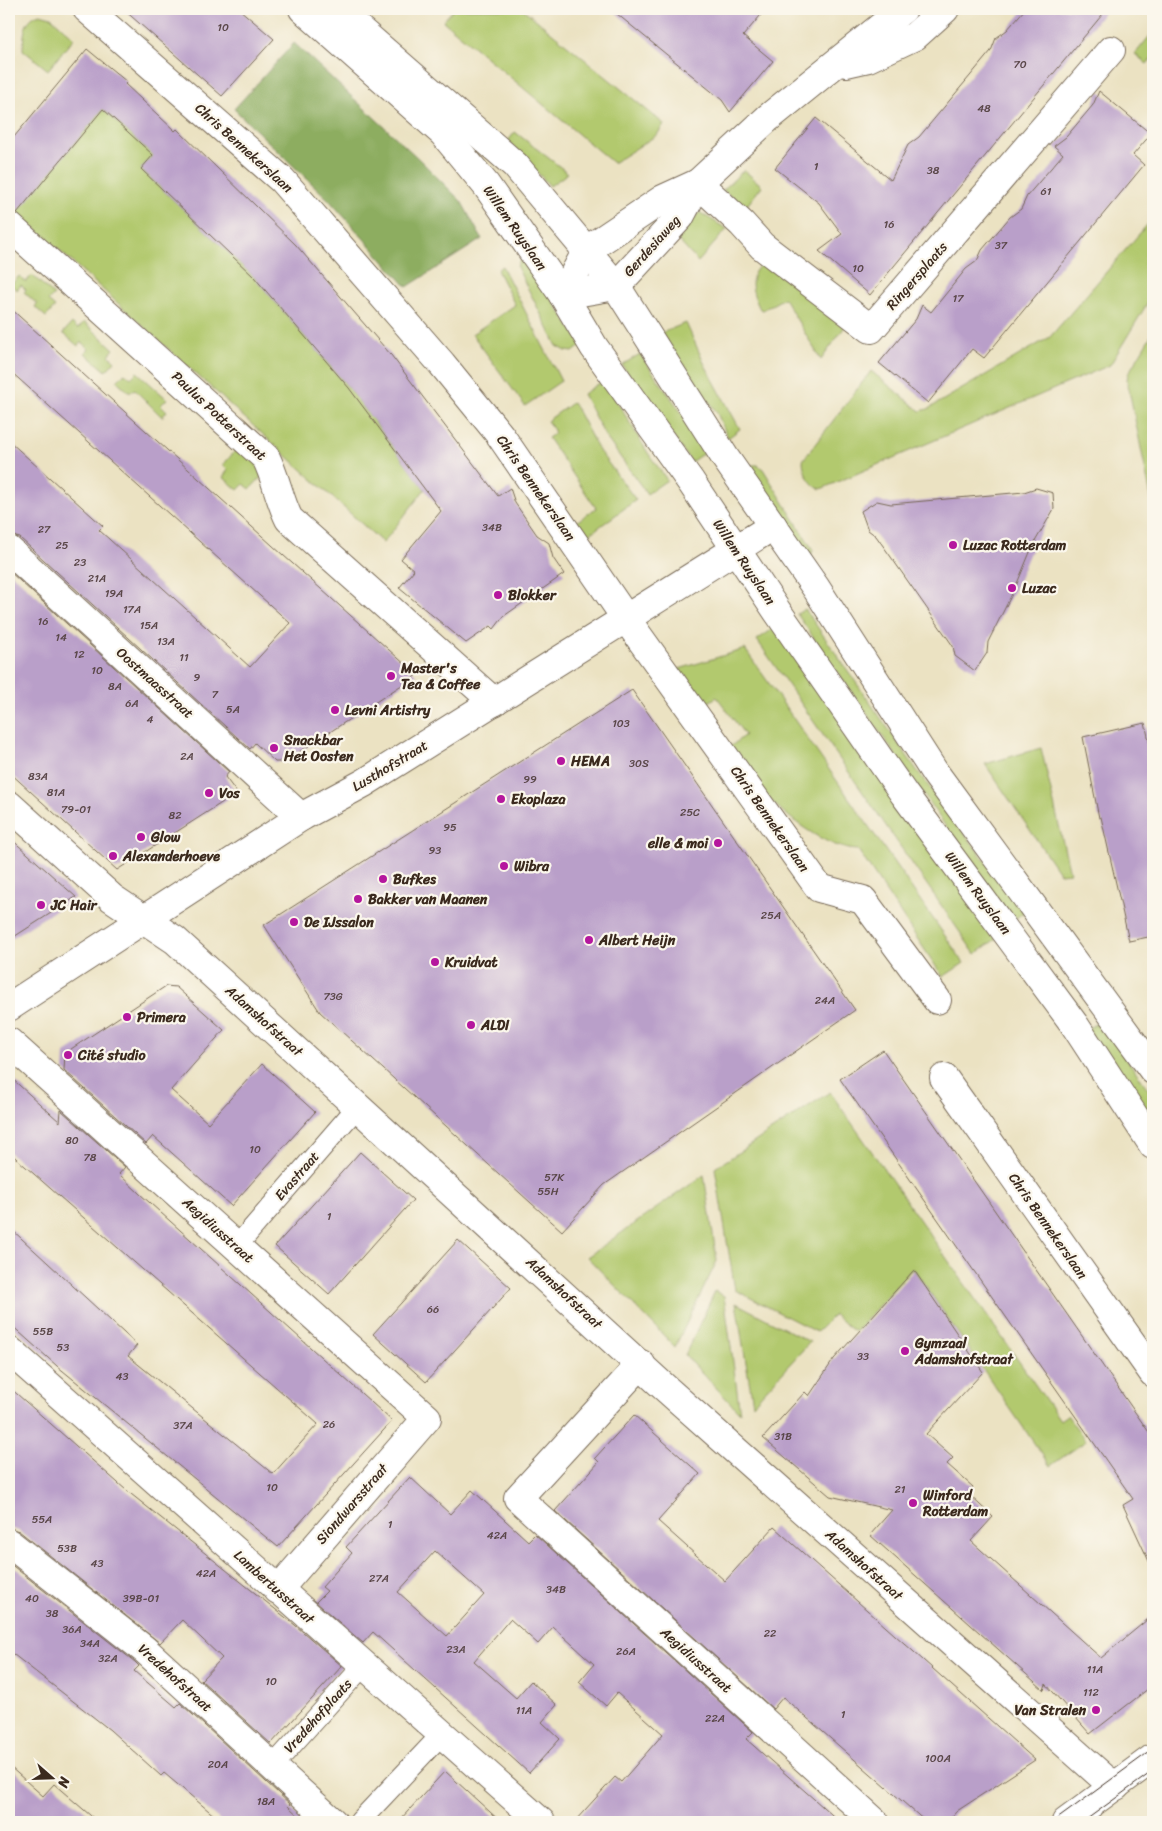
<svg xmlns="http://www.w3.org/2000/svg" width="1162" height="1831" font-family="Sriracha,sans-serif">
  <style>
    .green { fill: #b2c96e; stroke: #767a46 }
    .forest { fill: #8dad61; stroke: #646c40 }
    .building { fill: #b99fc9; fill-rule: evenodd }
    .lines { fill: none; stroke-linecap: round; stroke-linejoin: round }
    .pedestrian-casing { stroke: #796a57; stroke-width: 22 }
    .minor-casing { stroke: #796a57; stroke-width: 30 }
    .tertiary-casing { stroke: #796a57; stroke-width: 30 }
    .pedestrian { stroke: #fff; stroke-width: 20 }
    .minor { stroke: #fff; stroke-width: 28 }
    .tertiary { stroke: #fff; stroke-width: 28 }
    .tram { stroke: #3b2a1e; stroke-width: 1 }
    .poi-dot { fill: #b5179e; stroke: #fbf7ec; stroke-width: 2 }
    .labels { text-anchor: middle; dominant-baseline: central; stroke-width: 4.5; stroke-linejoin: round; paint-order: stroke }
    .number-label { font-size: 11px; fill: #5a4749 }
    .street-label { font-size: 14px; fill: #3b2a1e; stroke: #fbf7ec }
    .poi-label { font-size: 14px; font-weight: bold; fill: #3b2a1e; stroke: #fbf7ec; text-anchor: start }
  </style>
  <rect width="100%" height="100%" fill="#fbf7ec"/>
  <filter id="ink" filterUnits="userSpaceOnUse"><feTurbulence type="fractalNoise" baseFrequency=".02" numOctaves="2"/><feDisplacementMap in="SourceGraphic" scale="10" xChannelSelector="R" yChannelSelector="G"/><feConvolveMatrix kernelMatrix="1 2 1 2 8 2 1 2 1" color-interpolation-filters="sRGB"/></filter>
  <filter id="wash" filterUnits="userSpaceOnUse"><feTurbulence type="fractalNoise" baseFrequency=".0096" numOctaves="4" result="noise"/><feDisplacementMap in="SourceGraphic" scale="20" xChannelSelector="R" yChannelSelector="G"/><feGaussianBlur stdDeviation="1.12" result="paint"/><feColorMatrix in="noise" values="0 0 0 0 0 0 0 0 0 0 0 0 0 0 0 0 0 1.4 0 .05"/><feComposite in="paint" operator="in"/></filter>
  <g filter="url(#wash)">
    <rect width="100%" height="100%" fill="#ebe2c2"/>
    <g class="green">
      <polygon points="454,9 523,9 664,124 657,135 613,163 443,21"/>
      <path d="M40 14 51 17 74 38 48 70 23 50C24 34 23 19 40 14Z"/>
      <polygon points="1153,32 1153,57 1147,64 1135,54"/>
      <polygon points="103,109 153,155 141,169 254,277 349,388 425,489 383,543 17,212"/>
      <polygon points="515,132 568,173 550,186 508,141"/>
      <polygon points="744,170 762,186 745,208 723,190"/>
      <polygon points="699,212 727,229 698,262 676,238"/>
      <path d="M1153 218V294L1110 365 821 489C810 486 803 471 803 460L871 371 920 411 928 409 1050 337Z"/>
      <polygon points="524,257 582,345 573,352 566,351 557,346 517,267 519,261"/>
      <path d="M763 263 846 325 821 360 784 298 763 310 760 309C752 293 746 276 763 263Z"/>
      <polygon points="502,266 561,381 525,406 472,334 515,305 497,270"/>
      <polygon points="32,275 54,295 48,301 55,307 46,317 35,307 37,304 24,292 26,290 21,285 17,290 11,285 19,276 26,282"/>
      <polygon points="84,322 114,349 109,355 115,361 106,371 85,353 89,349 81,342 78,346 63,333 72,323 78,329"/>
      <polygon points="686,323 704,363 740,429 728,438 717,413 661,333"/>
      <polygon points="1153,332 1153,507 1127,380 1128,374"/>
      <polygon points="640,354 708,450 691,462 622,365"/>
      <polygon points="137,372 167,399 161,405 167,411 162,417 134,389 130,393 117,381 125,373 131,378"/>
      <polygon points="604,380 648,453 667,480 647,494 605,436 583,394"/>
      <polygon points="573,402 599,451 636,500 587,536 575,523 596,508 548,438 554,434 554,430 547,421"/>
      <polygon points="241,444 267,471 250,489 244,484 238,490 223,477 228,470 223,465"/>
      <polygon points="752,465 758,465 763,469 813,550 810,558 745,469"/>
      <polygon points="805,609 921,776 1024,912 1012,921 797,614"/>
      <polygon points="777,626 996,939 975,954 757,640"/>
      <path d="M745 649 964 963 943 977 858 850C828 850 783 815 764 793 752 779 741 762 730 747L745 735 717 697 700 707 679 669Z"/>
      <polygon points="1041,748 1070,873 1060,874 985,764"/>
      <polygon points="1100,1021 1153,1096 1153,1124 1087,1029"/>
      <polygon points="830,1092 1060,1420 1067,1415 1086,1441 1050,1466 913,1268 855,1332 834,1315 817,1332 735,1290 715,1168"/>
      <polygon points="704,1175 717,1261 675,1347 587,1257"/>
      <polygon points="715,1291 724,1296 740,1413 685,1355"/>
      <polygon points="736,1303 810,1342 753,1404"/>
    </g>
    <polygon class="forest" points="294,43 420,160 461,201 482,239 407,287 329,200 234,109"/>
    <g id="blocks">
      <g class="building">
        <polygon points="123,9 239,9 274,39 222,96"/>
        <polygon points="611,9 766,9 743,36 773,61 730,112 722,100"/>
        <polygon points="1025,9 1107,9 870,295 819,251 842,234 819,203 775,168 816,118 891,180 908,145 919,137 991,51 996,38 1007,30"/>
        <polygon points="87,49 127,82 125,84 175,131 177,129 296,245 391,355 498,496 510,488 515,503 537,535 549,543 553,558 564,574 504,616 494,629 491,626 466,643 399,588 414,570 401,559 441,511 349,388 254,277 141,169 153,155 103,109 17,213 9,211 9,143"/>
        <polygon points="1099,91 1151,134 1133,155 1144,165 984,358 972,349 928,403 879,363 916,319 922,305 931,312 966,269 977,261 982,250 1010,217 1021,209 1027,196 1063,154 1054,146 1066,137 1093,105"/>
        <polygon points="9,307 283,555 417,675 284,762 275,762 255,743 250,749 20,538 9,535 9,441 103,526 99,530 250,667 290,623 9,370"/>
        <polygon points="1036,488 1053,493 1054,509 1033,545 1016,586 988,642 987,653 975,671 955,656 953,646 891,557 876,536 868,530 861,511 877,501 891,504 1024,492"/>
        <polygon points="9,571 229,772 225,777 237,793 117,870 9,772"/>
        <polygon points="632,690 855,1010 604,1185 562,1231 320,1012 264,925"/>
        <polygon points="1145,723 1153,759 1153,936 1129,941 1101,817 1099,818 1083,737"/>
        <polygon points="9,837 76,897 9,940"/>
        <polygon points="166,986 176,987 224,1030 171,1090 208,1123 262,1064 315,1112 231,1206 153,1136 146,1144 64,1070 65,1053"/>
        <polygon points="883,1050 1153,1438 1153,1570 1123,1505 1133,1499 840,1079"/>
        <polygon points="9,1076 60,1122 61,1110 125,1167 119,1174 140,1194 392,1421 278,1547 57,1366 9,1323 9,1227 137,1345 128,1356 273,1474 318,1424 9,1152"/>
        <polygon points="360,1152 413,1200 329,1294 275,1246"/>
        <polygon points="458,1240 511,1288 426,1382 373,1334"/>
        <polygon points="914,1270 983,1372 926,1434 953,1458 947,1464 973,1487 967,1493 993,1517 971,1541 1101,1658 1153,1615 1153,1685 1090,1734 1046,1684 1044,1690 870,1535 892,1510 830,1496 763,1438 805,1392 809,1396 834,1359"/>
        <polygon points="9,1387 126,1490 295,1625 342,1666 271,1744 201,1680 222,1658 182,1620 160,1643 19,1531 9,1528"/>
        <polygon points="634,1415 700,1474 658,1521 725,1581 774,1527 1035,1760 957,1811 947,1822 926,1822 783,1697 773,1709 555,1511 599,1462 595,1458"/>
        <path d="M410 1477 450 1514 472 1490 528 1541 535 1534 753 1732 746 1739 840 1822H574L615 1777 621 1782 663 1734 617 1693 606 1706 579 1682 594 1664 553 1627 538 1644 510 1619 474 1661 516 1698 531 1681 557 1705 542 1722 560 1739 529 1773 373 1632 363 1643 316 1602 327 1591 322 1587 352 1553 346 1547ZM435 1551 484 1595 447 1636 398 1592Z"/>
        <polygon points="9,1563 135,1662 139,1666 134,1671 176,1707 180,1703 290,1804 288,1806 305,1822 222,1822 164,1773 161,1776 110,1730 9,1651"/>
        <polygon points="9,1766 43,1796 54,1784 98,1822 9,1822"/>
        <polygon points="445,1771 501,1822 398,1822"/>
      </g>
    </g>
  </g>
  <g filter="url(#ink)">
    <use href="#blocks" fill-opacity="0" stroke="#796a57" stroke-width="1"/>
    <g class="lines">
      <defs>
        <g id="pedestrian">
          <polyline points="236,1247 358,1106"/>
          <polyline points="272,1767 363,1666"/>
          <polyline points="359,1822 442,1734"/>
        </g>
        <g id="minor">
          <polyline points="87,9 282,180 442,364 500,435 627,620 819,888 863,900 937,1000"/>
          <polyline points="698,183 742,224 762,246 871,329 1111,50"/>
          <path d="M9 226 266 458C276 478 279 499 289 519L494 702"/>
          <polyline points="9,550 301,817"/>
          <polyline points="9,805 112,898 175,940 663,1386 1104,1778 1116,1786"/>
          <polyline points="9,1007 301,817 364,783 773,526"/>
          <polyline points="9,1042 427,1418 278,1590"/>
          <polyline points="944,1078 1153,1373"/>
          <polyline points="9,1350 541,1822"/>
          <polyline points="641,1364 518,1498 875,1822"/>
          <polyline points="9,1543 145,1650 333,1822"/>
        </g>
        <g id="tertiary">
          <polyline points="303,9 443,133 486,185 563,295 594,347 691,482 777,611 904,794 1074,1024 1153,1145"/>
          <polyline points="336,9 515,165 616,286 726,459 816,588 935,773 1153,1070"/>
          <polyline points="846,63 868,58 915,36 945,9"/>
          <polyline points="563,295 587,250 663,199 698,183 768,118 903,9"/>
          <polyline points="563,295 616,286 680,217 698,183"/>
          <polyline points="1066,1822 1153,1758"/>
        </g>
      </defs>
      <use href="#pedestrian" class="pedestrian-casing"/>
      <use href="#minor" class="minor-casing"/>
      <use href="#tertiary" class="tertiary-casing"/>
      <use href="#pedestrian" class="pedestrian"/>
      <use href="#minor" class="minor"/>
      <use href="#tertiary" class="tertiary"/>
      <g class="tram">
        <polyline points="1053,1822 1153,1749"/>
        <polyline points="1083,1822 1153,1771"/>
      </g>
    </g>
  </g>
  <g class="poi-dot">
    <circle cx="953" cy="545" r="5"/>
    <circle cx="1012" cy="588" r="5"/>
    <circle cx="498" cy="595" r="5"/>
    <circle cx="391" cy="676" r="5"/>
    <circle cx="335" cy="710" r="5"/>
    <circle cx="274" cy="748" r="5"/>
    <circle cx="561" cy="761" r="5"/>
    <circle cx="209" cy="793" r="5"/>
    <circle cx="501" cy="799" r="5"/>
    <circle cx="141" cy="837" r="5"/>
    <circle cx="718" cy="843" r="5"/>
    <circle cx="113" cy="856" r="5"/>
    <circle cx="504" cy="866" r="5"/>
    <circle cx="383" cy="879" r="5"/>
    <circle cx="358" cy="899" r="5"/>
    <circle cx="41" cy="905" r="5"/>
    <circle cx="294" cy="922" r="5"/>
    <circle cx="589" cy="940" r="5"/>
    <circle cx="435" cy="962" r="5"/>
    <circle cx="127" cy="1017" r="5"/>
    <circle cx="471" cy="1025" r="5"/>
    <circle cx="68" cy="1055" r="5"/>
    <circle cx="905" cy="1351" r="5"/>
    <circle cx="913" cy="1503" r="5"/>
    <circle cx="1096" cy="1710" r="5"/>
  </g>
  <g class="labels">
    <g class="number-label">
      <text x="223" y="27">10</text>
      <text x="1020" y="64">70</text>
      <text x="984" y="108">48</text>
      <text x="816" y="166">1</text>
      <text x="933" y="170">38</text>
      <text x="1046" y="191">61</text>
      <text x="889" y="224">16</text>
      <text x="1001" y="245">37</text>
      <text x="858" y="268">10</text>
      <text x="958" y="298">17</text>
      <text x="492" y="527">34B</text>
      <text x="44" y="529">27</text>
      <text x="62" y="545">25</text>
      <text x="80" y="562">23</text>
      <text x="97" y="578">21A</text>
      <text x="114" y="593">19A</text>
      <text x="132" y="609">17A</text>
      <text x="43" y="621">16</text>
      <text x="149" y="625">15A</text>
      <text x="61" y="637">14</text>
      <text x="166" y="641">13A</text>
      <text x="79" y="654">12</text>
      <text x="184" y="657">11</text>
      <text x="97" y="670">10</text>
      <text x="197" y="677">9</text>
      <text x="115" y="686">8A</text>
      <text x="215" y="694">7</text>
      <text x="132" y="703">6A</text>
      <text x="233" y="709">5A</text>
      <text x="150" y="719">4</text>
      <text x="621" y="723">103</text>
      <text x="187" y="756">2A</text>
      <text x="639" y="763">30S</text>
      <text x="38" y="776">83A</text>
      <text x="530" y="779">99</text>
      <text x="56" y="792">81A</text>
      <text x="76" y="809">79-01</text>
      <text x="690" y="812">25C</text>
      <text x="175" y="815">82</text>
      <text x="450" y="827">95</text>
      <text x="435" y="850">93</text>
      <text x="771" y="915">25A</text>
      <text x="333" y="996">73G</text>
      <text x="825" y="1000">24A</text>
      <text x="72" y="1140">80</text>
      <text x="255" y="1149">10</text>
      <text x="90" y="1157">78</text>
      <text x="554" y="1177">57K</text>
      <text x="548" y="1191">55H</text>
      <text x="329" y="1216">1</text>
      <text x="433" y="1309">66</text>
      <text x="43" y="1331">55B</text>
      <text x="63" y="1347">53</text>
      <text x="863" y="1356">33</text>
      <text x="122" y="1376">43</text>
      <text x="329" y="1424">26</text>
      <text x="183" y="1425">37A</text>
      <text x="783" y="1436">31B</text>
      <text x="272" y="1487">10</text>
      <text x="900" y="1489">21</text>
      <text x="42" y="1519">55A</text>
      <text x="390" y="1524">1</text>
      <text x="497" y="1535">42A</text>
      <text x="67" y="1548">53B</text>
      <text x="97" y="1563">43</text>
      <text x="206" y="1573">42A</text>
      <text x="379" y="1578">27A</text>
      <text x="556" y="1589">34B</text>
      <text x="32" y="1598">40</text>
      <text x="141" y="1598">39B-01</text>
      <text x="52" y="1613">38</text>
      <text x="72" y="1629">36A</text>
      <text x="770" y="1633">22</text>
      <text x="90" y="1643">34A</text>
      <text x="456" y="1649">23A</text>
      <text x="626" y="1651">26A</text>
      <text x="108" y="1658">32A</text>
      <text x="1095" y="1669">11A</text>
      <text x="271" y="1681">10</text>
      <text x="1091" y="1692">112</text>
      <text x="524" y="1710">11A</text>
      <text x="843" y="1714">1</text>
      <text x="715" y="1718">22A</text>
      <text x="938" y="1758">100A</text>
      <text x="218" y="1764">20A</text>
      <text x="266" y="1801">18A</text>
    </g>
    <g class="street-label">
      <text transform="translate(244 148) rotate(42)">Chris Bennekerslaan</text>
      <text transform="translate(515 228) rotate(55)">Willem Ruyslaan</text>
      <text transform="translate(652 246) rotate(-48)">Gerdesiaweg</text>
      <text transform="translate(917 276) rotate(-49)">Ringersplaats</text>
      <text transform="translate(219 416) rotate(43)">Paulus Potterstraat</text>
      <text transform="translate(536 488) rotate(55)">Chris Bennekerslaan</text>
      <text transform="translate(744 562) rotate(56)">Willem Ruyslaan</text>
      <text transform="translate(155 683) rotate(42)">Oostmaasstraat</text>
      <text transform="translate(390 766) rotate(-31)">Lusthofstraat</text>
      <text transform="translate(770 819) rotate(55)">Chris Bennekerslaan</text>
      <text transform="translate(978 893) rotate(53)">Willem Ruyslaan</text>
      <text transform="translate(264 1021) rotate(42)">Adamshofstraat</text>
      <text transform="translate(297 1176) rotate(-49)">Evastraat</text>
      <text transform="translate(1048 1226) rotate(55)">Chris Bennekerslaan</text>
      <text transform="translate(218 1230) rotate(42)">Aegidiusstraat</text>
      <text transform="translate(564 1293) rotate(43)">Adamshofstraat</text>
      <text transform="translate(352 1504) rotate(-49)">Siondwarsstraat</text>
      <text transform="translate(864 1565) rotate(42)">Adamshofstraat</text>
      <text transform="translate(274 1587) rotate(42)">Lambertusstraat</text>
      <text transform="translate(696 1660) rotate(42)">Aegidiusstraat</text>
      <text transform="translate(175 1678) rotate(42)">Vredehofstraat</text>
      <text transform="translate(318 1716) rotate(-48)">Vredehofplaats</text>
    </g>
    <g class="poi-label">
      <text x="963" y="545">Luzac Rotterdam</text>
      <text x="1022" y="588">Luzac</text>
      <text x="508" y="595">Blokker</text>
      <text x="401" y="668">Master's<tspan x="401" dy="16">Tea &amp; Coffee</tspan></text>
      <text x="345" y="710">Levni Artistry</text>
      <text x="284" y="740">Snackbar<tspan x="284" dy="16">Het Oosten</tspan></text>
      <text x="571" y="761">HEMA</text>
      <text x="219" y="793">Vos</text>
      <text x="511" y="799">Ekoplaza</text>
      <text x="151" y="837">Glow</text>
      <text x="708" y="843" text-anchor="end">elle &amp; moi</text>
      <text x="123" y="856">Alexanderhoeve</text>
      <text x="514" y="866">Wibra</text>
      <text x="393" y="879">Bufkes</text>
      <text x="368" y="899">Bakker van Maanen</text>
      <text x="51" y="905">JC Hair</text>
      <text x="304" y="922">De IJssalon</text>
      <text x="599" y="940">Albert Heijn</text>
      <text x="445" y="962">Kruidvat</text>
      <text x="137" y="1017">Primera</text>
      <text x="481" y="1025">ALDI</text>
      <text x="78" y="1055">Cité studio</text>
      <text x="915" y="1343">Gymzaal<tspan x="915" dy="16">Adamshofstraat</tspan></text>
      <text x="923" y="1495">Winford<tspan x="923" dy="16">Rotterdam</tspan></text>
      <text x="1086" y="1710" text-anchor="end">Van Stralen</text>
    </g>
  </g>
  <rect width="1162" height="1831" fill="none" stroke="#fbf7ec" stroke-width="30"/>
  <g transform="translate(52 1778) rotate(110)" stroke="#fbf7ec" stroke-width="4" paint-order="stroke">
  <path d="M0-4L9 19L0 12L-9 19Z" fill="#3b2a1e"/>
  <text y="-8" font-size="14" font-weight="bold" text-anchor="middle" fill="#3b2a1e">N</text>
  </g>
</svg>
